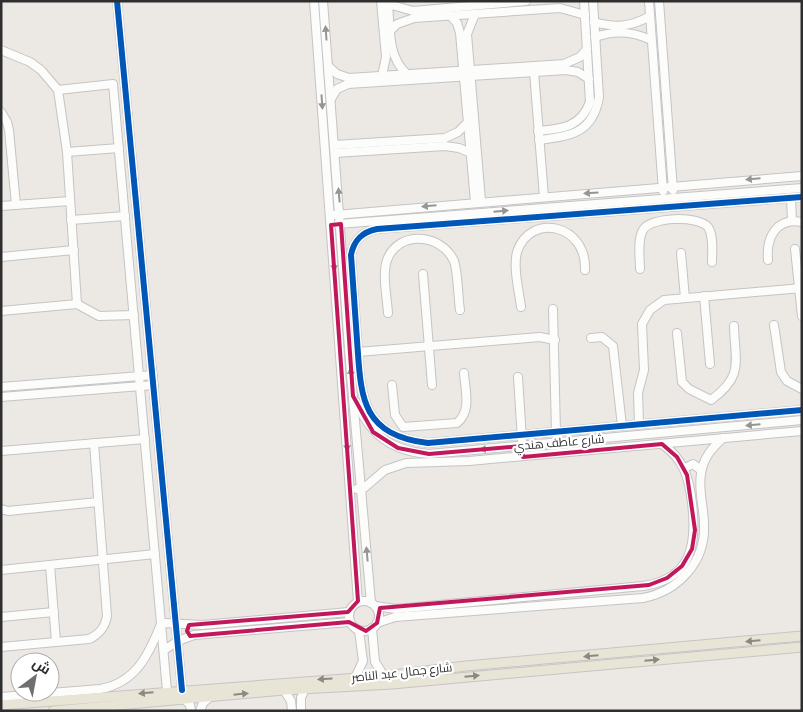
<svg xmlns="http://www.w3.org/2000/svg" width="803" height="712" font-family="Signika,Cairo,sans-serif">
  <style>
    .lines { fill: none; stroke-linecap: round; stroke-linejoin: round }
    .minor-casing { stroke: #c5c4c5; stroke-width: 10 }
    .major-casing { stroke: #c6c5c4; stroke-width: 11 }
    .minor { stroke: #fcfcfb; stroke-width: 8 }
    .major { stroke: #e8e4d6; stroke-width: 9 }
    .cycleway-casing { stroke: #fff; stroke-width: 9 }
    .cycleway { stroke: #0057b8; stroke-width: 6 }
    .oneway { fill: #959594 }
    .oneway2 { fill: #8b8982 }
    .marked { fill: none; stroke: #c2185b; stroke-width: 4; stroke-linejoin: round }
    .labels { text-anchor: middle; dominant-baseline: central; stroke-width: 4.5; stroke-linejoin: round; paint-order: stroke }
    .street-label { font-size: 12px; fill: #2e2e2e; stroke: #fff }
  </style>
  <rect width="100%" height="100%" fill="#ece8e4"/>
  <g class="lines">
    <defs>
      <g id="minor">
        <polyline points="117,1 182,690"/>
        <polyline points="314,1 358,602"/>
        <polyline points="323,1 351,375 371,603"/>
        <polyline points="381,1 386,57 382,76"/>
        <polyline points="649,1 663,191"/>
        <polyline points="659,1 673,190"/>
        <path d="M388 2C390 26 387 57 407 74"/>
        <polyline points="388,4 413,11 526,1"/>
        <polyline points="475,14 467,34 481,201"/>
        <polyline points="450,15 457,23 460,33 475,202"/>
        <path d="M594 22C615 28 631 27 650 16"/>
        <polyline points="391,30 397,24 414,18 560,8 585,15"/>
        <path d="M595 37C615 30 632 31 651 40"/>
        <polyline points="1,50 30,62 41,70 58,90 67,152 77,304"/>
        <polyline points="328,66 337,74 349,78 564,64 580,57 587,49"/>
        <polyline points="534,72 544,197"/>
        <polyline points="58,90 113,84 167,691"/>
        <polyline points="331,99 337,89 348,84 566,70 578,72 589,79"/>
        <polyline points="1,112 7,122 9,130 16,205"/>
        <path d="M538 131C562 129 581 127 590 102L584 1"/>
        <path d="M539 140C571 136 593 133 599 97L593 1"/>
        <polyline points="335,145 445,138 458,132 468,122"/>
        <polyline points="67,152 119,148"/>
        <polyline points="335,153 445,146 459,148 471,153"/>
        <path d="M802 197 377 229C362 232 354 240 351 255 353 283 355 311 357 340 361 396 360 435 428 443L802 410"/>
        <polyline points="791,198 792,221"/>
        <polyline points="1,206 70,201"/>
        <polyline points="335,215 802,176"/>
        <polyline points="71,220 125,216"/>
        <polyline points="338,224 802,188"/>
        <polyline points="795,249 802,316"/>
        <polyline points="681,253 685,298"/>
        <polyline points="1,257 74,250"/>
        <path d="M768 260C766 238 776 217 802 222"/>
        <path d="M640 269C640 258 637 240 643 230 650 217 698 215 708 227 714 236 712 251 712 262"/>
        <polyline points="423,274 432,385"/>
        <polyline points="704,296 710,364"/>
        <path d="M521 307C519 291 513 268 517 252 530 212 587 224 585 270"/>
        <polyline points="553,309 556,433"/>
        <polyline points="1,311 77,304 99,316 134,315"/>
        <path d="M388 313C387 297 382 275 387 260 398 230 441 233 454 261 458 272 458 298 460 310"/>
        <polyline points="774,325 781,372 787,381 802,389"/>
        <path d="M677 333 682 382 689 389 711 400C744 376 735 363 734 326"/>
        <polyline points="591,338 602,337 613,346 622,426"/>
        <polyline points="358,352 540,337 555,340"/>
        <polyline points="518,377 522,440"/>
        <path d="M392 385 395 415 403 427 457 423C472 411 465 390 464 373"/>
        <polyline points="1,387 153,375"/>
        <polyline points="1,397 154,385"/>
        <path d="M356 402C371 435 391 451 429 454L802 420"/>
        <polyline points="639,424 638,393 644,370 642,324 650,310 664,300 802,288"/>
        <polyline points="1,451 145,439"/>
        <polyline points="685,468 693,464 701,470"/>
        <polyline points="357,489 364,488 385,470 406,463 469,461 802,431"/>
        <polyline points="1,509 8,511 98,502"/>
        <polyline points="50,565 56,642"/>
        <polyline points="1,570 155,554"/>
        <circle cx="364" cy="616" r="15"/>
        <path d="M375 606 396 609 643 586C692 579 697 544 692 503 689 478 684 459 662 444"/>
        <polyline points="1,617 54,612"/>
        <path d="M377 623 395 617 643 598C679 591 706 561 704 524 704 508 698 490 701 474 703 458 712 448 723 438"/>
        <polyline points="372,628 375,662 384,676"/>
        <path d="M1 647 89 639C100 634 105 627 107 616L94 443"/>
        <polyline points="164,650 178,641 194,635 349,622"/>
        <polyline points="355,678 363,661 359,631"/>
        <polyline points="284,690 291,701 292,711"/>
        <path d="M1 697 100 689C136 683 149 654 161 624L165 623 202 625 349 612"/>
        <polyline points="184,699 190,705 191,711"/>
        <polyline points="200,711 203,703 210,697"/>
        <polyline points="301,711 301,698 305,689"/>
      </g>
      <g id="major">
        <polyline points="1,705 384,676 466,666 802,636"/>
        <polyline points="53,711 284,690 392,684 802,647"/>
      </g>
    </defs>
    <use href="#minor" class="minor-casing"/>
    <use href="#major" class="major-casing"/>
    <use href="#minor" class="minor"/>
    <use href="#major" class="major"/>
    <defs>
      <g id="cycleway">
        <polyline points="117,1 182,690"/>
        <path d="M802 197 377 229C362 232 354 240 351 255 353 283 355 311 357 340 361 396 360 435 428 443L802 410"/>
      </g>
    </defs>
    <use href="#cycleway" class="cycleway-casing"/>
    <use href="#cycleway" class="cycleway"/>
  </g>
  <defs><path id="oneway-solid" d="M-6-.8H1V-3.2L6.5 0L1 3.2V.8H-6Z" transform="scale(1.25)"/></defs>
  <g class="oneway">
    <use href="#oneway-solid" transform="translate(326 33) rotate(-94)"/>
    <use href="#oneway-solid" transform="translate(322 102) rotate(86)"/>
    <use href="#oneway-solid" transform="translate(753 179) rotate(175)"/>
    <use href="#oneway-solid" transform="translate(591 193) rotate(176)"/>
    <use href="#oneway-solid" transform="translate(339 195) rotate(-95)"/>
    <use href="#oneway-solid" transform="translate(429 206) rotate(175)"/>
    <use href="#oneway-solid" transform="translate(501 211) rotate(-5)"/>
    <use href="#oneway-solid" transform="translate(334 264) rotate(86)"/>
    <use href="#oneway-solid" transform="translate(351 375) rotate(-94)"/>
    <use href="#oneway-solid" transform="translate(753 425) rotate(175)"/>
    <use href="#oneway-solid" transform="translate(347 444) rotate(86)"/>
    <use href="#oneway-solid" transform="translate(487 449) rotate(175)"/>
    <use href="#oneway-solid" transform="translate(367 554) rotate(-95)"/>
  </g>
  <g class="oneway2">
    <use href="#oneway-solid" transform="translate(753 641) rotate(175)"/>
    <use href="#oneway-solid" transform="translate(591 656) rotate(175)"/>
    <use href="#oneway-solid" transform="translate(652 660) rotate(-5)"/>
    <use href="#oneway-solid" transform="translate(472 676) rotate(-5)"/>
    <use href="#oneway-solid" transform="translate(325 679) rotate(177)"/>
    <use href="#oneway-solid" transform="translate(146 693) rotate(175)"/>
    <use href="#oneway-solid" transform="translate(241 694) rotate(-6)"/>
  </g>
  <path class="marked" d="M341 224 353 396 373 432 398 448 429 454 522 446 523 457 662 444 677 457 687 475 695 530 692 549 682 566 667 578 649 585 380 608 377 623 366 631 349 622 190 636 187 631 189 625 348 612 358 601 331 225Z"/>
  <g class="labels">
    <g class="street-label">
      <text transform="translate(559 443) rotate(-5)">شارع عاطف هندي</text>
      <text transform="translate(402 673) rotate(-6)">شارع جمال عبد الناصر</text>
    </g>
  </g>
  <rect width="803" height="712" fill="none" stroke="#2e2e2e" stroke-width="5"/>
  <g transform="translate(35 677) rotate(32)"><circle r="24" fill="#ffffff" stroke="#ababab"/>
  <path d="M0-4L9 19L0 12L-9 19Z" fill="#706f6e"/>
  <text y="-8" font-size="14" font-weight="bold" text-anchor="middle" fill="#2e2e2e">ش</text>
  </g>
</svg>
